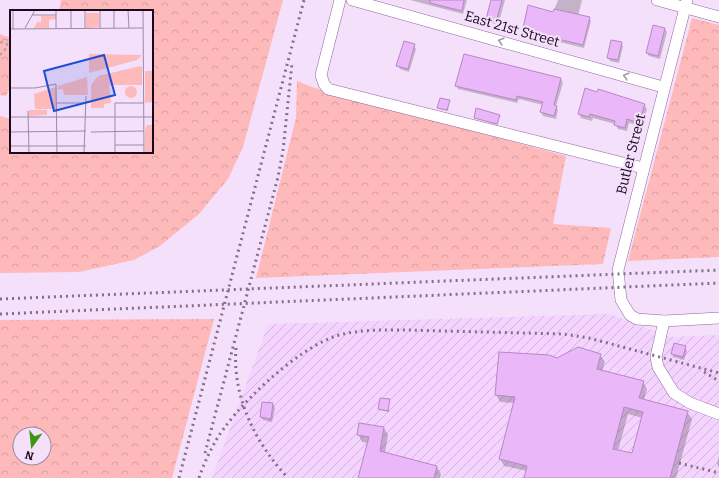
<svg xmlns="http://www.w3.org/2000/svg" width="719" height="478" font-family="Bitter,serif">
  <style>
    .industrial { fill: url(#industrial-furrows) }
    .forest { fill: url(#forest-crowns); fill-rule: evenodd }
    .shadow { fill: #0003; fill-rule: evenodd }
    .building { fill: #eab8f9; stroke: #b787c5; fill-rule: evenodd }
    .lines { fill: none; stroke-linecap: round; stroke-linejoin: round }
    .minor-casing { stroke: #9264a0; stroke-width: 12 }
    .path { stroke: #b29eb7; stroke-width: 2; stroke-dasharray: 3 3; stroke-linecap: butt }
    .minor { stroke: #fff; stroke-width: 11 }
    .rail { stroke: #836f88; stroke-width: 3; stroke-dasharray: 2 4; stroke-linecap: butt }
    .oneway { stroke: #a49da6 }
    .labels { text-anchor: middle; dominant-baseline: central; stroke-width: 4; stroke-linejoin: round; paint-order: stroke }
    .street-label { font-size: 14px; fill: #1b0920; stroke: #f5e0fb }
    .inset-road { fill: none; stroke: #9e8aa3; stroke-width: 1 }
    .view { fill: #1d4ed8; fill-opacity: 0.15; stroke: #1d4ed8; stroke-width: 2 }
    .inset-edge { fill: none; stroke: #1b0920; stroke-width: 2 }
  </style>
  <defs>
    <pattern id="industrial-furrows" width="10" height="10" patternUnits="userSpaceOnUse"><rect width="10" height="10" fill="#f4d3fe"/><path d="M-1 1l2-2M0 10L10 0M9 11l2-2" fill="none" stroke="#d1b4d9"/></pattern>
    <pattern id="forest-crowns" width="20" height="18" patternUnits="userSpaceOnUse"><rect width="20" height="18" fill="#feb9ba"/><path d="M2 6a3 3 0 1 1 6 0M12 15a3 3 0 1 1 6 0" fill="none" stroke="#d99ea0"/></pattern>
  </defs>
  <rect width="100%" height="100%" fill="#f5e0fb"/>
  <polygon class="industrial" points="610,314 670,337 719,335 719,478 212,478 268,324"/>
  <g class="forest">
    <polygon points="61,0 283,0 243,147 228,179 199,214 160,246 134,260 79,272 0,273 0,116 11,119 11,152 152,152 152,11 59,11"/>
    <polygon points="692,18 719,25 719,257 628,261"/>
    <polygon points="0,34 11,38 11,86 6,96 0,95"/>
    <polygon points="297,81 312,87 566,156 553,224 611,228 603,264 256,278 296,118"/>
    <path d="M214 319 172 478H0V320ZM20 434H44V458H20Z"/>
  </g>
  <g class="shadow">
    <polygon points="410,0 467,0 463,14"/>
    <polygon points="492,0 505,0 498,25 489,22 487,19"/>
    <polygon points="558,0 582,0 578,16 589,18 591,21 584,48 535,36 534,38 525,36 523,32 553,13"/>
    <polygon points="665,29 667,32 660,59 649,56 647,53"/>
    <polygon points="621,43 623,46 619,63 610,61 608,57"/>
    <polygon points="414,45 416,49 409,72 400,69 398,66"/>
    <polygon points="561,79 563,83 556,106 558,110 556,119 543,116 541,112 543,105 519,99 517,103 458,89 456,86"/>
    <polygon points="449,101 448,111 439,109 438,107"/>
    <polygon points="644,105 647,109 642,126 629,123 627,131 618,129 615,124 593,118 592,121 581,118 579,114"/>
    <polygon points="499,116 498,125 475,118"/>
    <polygon points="685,347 687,351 684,360 674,357 672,354"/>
    <path d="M600 355 605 362 602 371 643 382 647 389 644 400 687 412 692 419 676 478H525L527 471 504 466 500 459 515 403 500 402 496 395 557 359ZM628 414 643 418 633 455 618 451Z"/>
    <polygon points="389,400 389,412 380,410 379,409"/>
    <polygon points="273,404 275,408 272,422 263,420 261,417"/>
    <polygon points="384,428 388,435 385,453 437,467 441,474 440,478 359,478 368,443 362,442 358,434"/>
    <polygon points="719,456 719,468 717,464"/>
  </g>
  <g class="building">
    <polygon points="430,0 464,0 462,11 430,3"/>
    <polygon points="491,0 502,0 496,22 486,19"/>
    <polygon points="528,5 553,12 554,9 590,17 583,45 533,33 533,35 522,33"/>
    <polygon points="653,25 665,28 658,56 646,53"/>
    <polygon points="611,40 622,42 618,60 607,58"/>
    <polygon points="404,41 415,44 408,69 396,66"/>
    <polygon points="464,54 561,78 554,105 557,106 554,116 540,112 543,102 517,96 516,100 455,86"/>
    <polygon points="585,88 597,92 598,89 645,104 639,123 627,119 625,128 614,125 615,121 590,114 589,117 578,114"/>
    <polygon points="440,98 450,100 447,110 437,108"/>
    <polygon points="476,108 500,115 497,124 474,118"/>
    <polygon points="674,343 686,346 683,357 671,354"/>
    <path d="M578 347 601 354 597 369 644 381 639 398 688 411 670 478H524L527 466 499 459 515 397 495 395 499 352 549 355 557 358ZM624 407 643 412 632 453 613 449Z"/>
    <polygon points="380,398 390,399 388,411 378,409"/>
    <polygon points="262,402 273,403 271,419 260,417"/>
    <polygon points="359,423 384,427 380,451 437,466 434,478 358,478 369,437 357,435"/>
  </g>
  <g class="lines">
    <defs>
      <g id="minor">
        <polyline points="340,0 321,75 324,84 328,89 643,168"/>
        <polyline points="352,0 663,87"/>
        <polyline points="657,0 719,17"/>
        <polyline points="687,0 618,270 621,300 630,315 637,319 664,321 719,318"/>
        <polyline points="664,321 656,357 658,367 674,393 690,403 719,414"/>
      </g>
    </defs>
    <use href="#minor" class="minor-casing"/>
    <polyline class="path" points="0,42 7,44 7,47 0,55"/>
    <use href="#minor" class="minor"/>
    <g class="rail">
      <polyline points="0,299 719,270"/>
      <polyline points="0,314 719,283"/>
      <path d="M236 348C232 397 256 444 288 478"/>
      <polyline points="704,372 719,381"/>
      <polyline points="205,453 278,177 283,151 292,63"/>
      <polyline points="679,463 719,473"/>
      <polyline points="179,478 304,0"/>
      <path d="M199 478C203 466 208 455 214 444 233 408 295 351 333 337 356 329 383 330 406 330L564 334 589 338 719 373"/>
    </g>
  </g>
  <defs><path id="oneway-chevron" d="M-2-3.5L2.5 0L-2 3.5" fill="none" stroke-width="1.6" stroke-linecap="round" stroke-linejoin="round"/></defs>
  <g class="oneway">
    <use href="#oneway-chevron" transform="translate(501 41) rotate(-164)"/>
    <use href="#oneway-chevron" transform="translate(626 76) rotate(-164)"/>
  </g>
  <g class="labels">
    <g class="street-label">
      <text transform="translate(512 29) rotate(16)">East 21st Street</text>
      <text transform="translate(631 154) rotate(-76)">Butler Street</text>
    </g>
  </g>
  <g transform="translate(10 10)">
    <rect width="143" height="143" fill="#f5e0fb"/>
    <path d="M76 3H89V17L76 18ZM31 6H46V9L39 10V18H24L27 12H31ZM135 61H143V92L135 93Z" fill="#feb9ba"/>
    <path d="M79 44 132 45 127 50 79 63ZM130 56 132 57V75H99L101 93 94 94V98H81V75L88 66ZM77 67 78 85H54L53 79 48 80V76ZM115 82a6 6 0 1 1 12 0a6 6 0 1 1-12 0ZM46 77V99H25L24 84ZM19 100H37V105L19 106ZM137 115H143V143H135V120Z" fill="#feb9ba"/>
    <path class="inset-road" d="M3 0V19M46 0V18M61 0V18M75 0V18M90 0V18M104 0V18M118 0 119 18M133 0 134 143M22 5H46M15 18 25 0M0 19 133 18M0 78H25L46 74 47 143M47 93H76M18 101 19 143M0 107H143M0 122 76 121M81 122 134 121M105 135H134M0 136H76M74 143 76 86M105 143V93H134"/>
    <path class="view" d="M94 45 105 85 44 101 34 61Z"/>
    <rect width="143" height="143" class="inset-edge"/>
  </g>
  <g transform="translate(32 446) rotate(195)"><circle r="19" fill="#f5e0fb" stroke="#9e8aa3"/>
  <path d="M0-3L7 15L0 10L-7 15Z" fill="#3c9610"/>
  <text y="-6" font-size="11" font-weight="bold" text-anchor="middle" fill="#1b0920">N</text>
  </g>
</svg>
